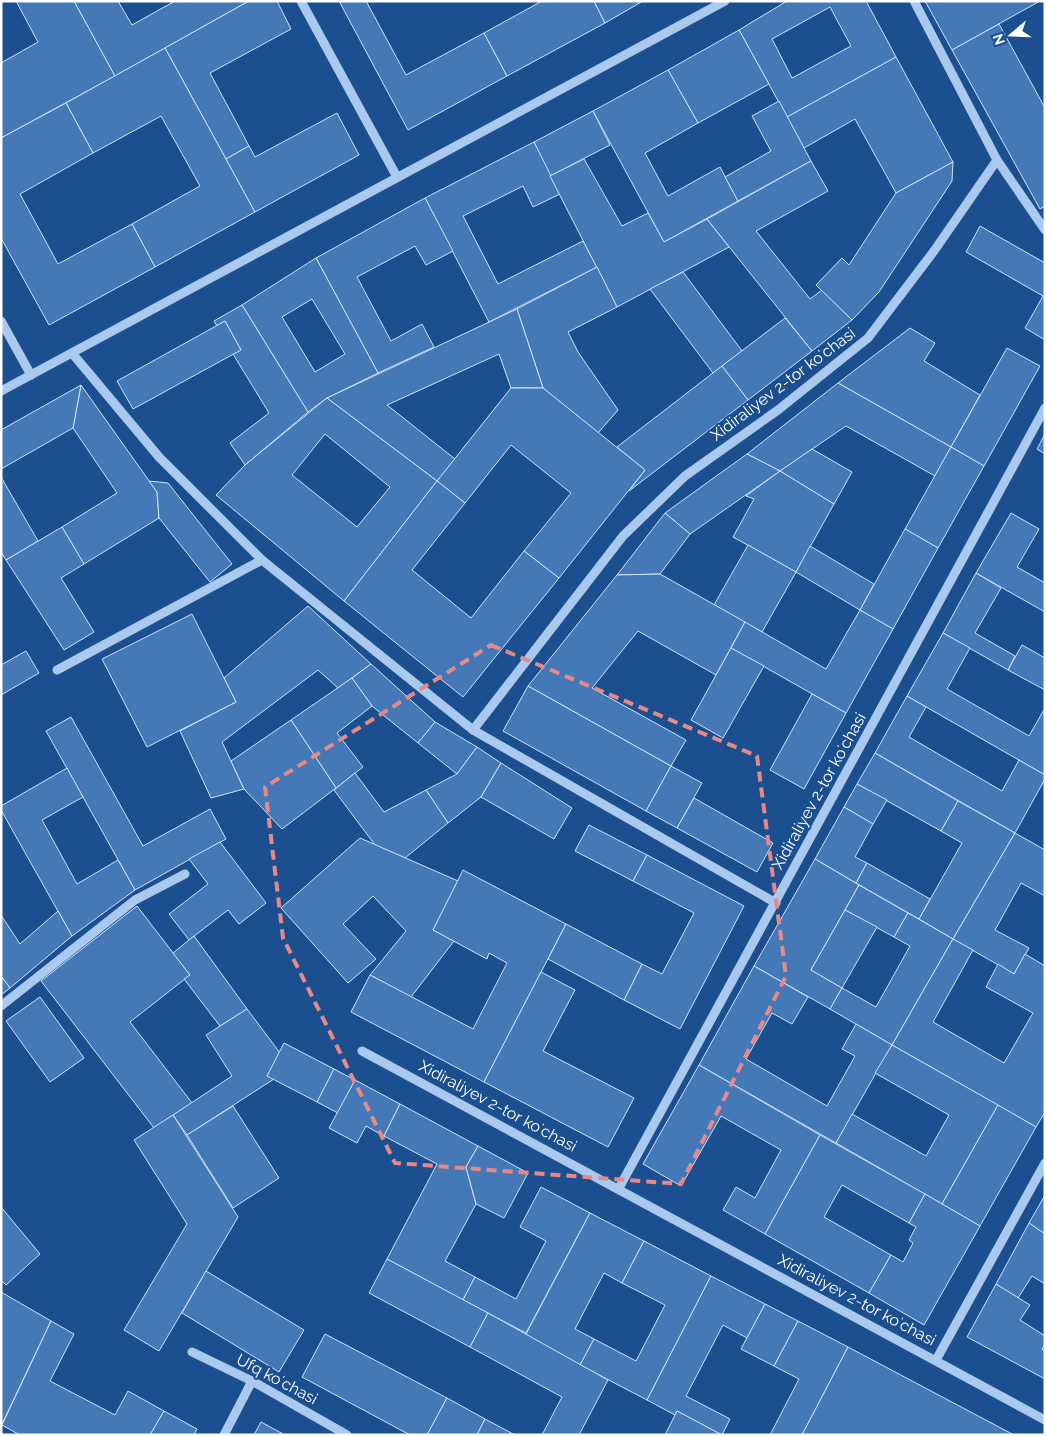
<svg xmlns="http://www.w3.org/2000/svg" width="1046" height="1436" font-family="Raleway,sans-serif">
  <style>
    .building { fill: #4478b7; stroke: #cfe3fa; fill-rule: evenodd }
    .lines { fill: none; stroke-linecap: round; stroke-linejoin: round }
    .minor { stroke: #a9c9ee; stroke-width: 9 }
    .marked { fill: none; stroke: #e88989; stroke-width: 4; stroke-dasharray: 10 6; stroke-linejoin: round }
    .labels { text-anchor: middle; dominant-baseline: central; stroke-width: 4; stroke-linejoin: round; paint-order: stroke }
    .street-label { font-size: 16px; fill: #fff; stroke: #1b4f8f }
  </style>
  <rect width="100%" height="100%" fill="#1b4f8f"/>
  <g class="building">
    <polygon points="16,1 74,1 115,76 1,138 1,63 38,42"/>
    <polygon points="74,1 118,1 132,25 175,1 249,1 115,76"/>
    <polygon points="249,1 277,1 291,29 210,73 249,146 226,159 165,48"/>
    <polygon points="339,1 366,1 406,75 484,33 507,76 408,130"/>
    <polygon points="542,1 594,1 605,23 507,76 484,33"/>
    <polygon points="594,1 643,1 605,23"/>
    <path d="M787 1H866L896 57 787 117 739 30ZM830 7 851 46 792 78 772 39Z"/>
    <polygon points="925,1 1040,1 952,50"/>
    <polygon points="999,24 1045,108 1045,206 1040,209 952,50"/>
    <polygon points="739,30 769,84 698,123 668,70"/>
    <polygon points="165,48 255,212 155,267 132,224 200,186 161,116 93,153 66,103"/>
    <polygon points="896,57 953,162 896,193 855,119 804,148 787,117"/>
    <polygon points="668,70 698,123 645,153 668,196 720,167 738,201 664,242 593,111"/>
    <polygon points="779,101 811,161 738,201 725,177 771,151 752,116"/>
    <polygon points="66,103 93,153 20,194 58,264 132,224 155,267 49,325 1,238 1,138"/>
    <polygon points="593,111 610,145 550,176 534,142"/>
    <polygon points="337,113 359,155 255,212 226,159 249,146 255,157"/>
    <polygon points="534,142 560,194 533,207 523,186 463,216 498,284 583,241 597,267 489,322 425,198"/>
    <polygon points="584,159 622,226 648,213 664,242 707,219 729,247 617,307 550,176"/>
    <polygon points="811,161 828,191 756,231 810,299 822,290 852,320 812,351 707,219"/>
    <polygon points="953,162 952,181 879,292 852,320 816,285 842,258 849,265 896,193"/>
    <polygon points="425,198 453,251 426,265 415,246 357,277 391,341 422,324 434,347 378,373 316,258"/>
    <polygon points="980,226 1045,263 1045,340 1025,328 1043,296 966,252"/>
    <path d="M316 258 378 373 327 398 308 412 242 305ZM312 299 345 354 315 372 282 317Z"/>
    <polygon points="597,267 617,307 568,332 578,352 618,410 598,433 543,388 517,309"/>
    <polygon points="683,272 742,351 713,373 650,289"/>
    <polygon points="242,305 308,412 245,465 230,443 269,413 233,354 241,350 225,321 217,326 214,321"/>
    <polygon points="517,309 543,388 511,388 499,354 387,405 455,459 437,481 327,398"/>
    <polygon points="785,318 812,351 748,400 722,366"/>
    <polygon points="225,321 241,350 133,409 117,381"/>
    <polygon points="910,328 935,343 924,361 980,395 951,447 838,383"/>
    <polygon points="1007,348 1040,366 984,466 951,447"/>
    <polygon points="722,366 748,400 629,491 645,470 617,447"/>
    <polygon points="838,383 951,447 935,476 846,426 780,471 747,454"/>
    <polygon points="81,385 157,492 159,518 84,564 62,527 117,493 73,428"/>
    <polygon points="81,385 73,428 1,469 1,430"/>
    <polygon points="511,388 543,388 645,470 559,578 524,551 571,493 511,445 465,503 437,481"/>
    <path d="M327 398 437 481 344 601 216 495 245 465ZM325 434 390 487 357 527 292 475Z"/>
    <polygon points="1045,434 1045,454 1037,449"/>
    <polygon points="951,447 984,466 938,548 905,529"/>
    <polygon points="812,449 852,472 834,504 780,471"/>
    <polygon points="747,454 780,471 690,534 665,513"/>
    <polygon points="780,471 834,504 796,572 733,537 754,499 746,496"/>
    <polygon points="1,477 38,541 6,560 1,552"/>
    <polygon points="149,481 168,483 232,564 210,582 159,518 157,492"/>
    <polygon points="437,481 465,503 412,570 471,618 524,551 559,578 463,697 344,601"/>
    <polygon points="665,513 690,534 660,574 617,575"/>
    <polygon points="1011,513 1039,529 1017,567 1045,583 1045,612 976,573"/>
    <polygon points="62,527 84,564 61,578 94,632 64,650 6,560"/>
    <polygon points="905,529 938,548 893,629 860,610"/>
    <polygon points="748,545 796,572 762,632 714,605"/>
    <polygon points="810,546 874,584 860,610 796,572"/>
    <polygon points="976,573 1001,588 975,633 1015,656 1008,670 943,633"/>
    <polygon points="660,574 745,622 716,675 638,631 592,688 686,740 671,766 528,686 617,575"/>
    <polygon points="308,606 371,664 338,688 318,670 222,742 244,789 211,798 180,731 236,702 224,678"/>
    <polygon points="860,610 893,629 846,713 731,648 745,622 826,669"/>
    <polygon points="192,614 236,702 147,747 102,659"/>
    <polygon points="943,633 970,648 947,689 1029,736 1045,708 1045,775 907,696"/>
    <polygon points="1022,645 1045,658 1045,690 1008,670"/>
    <polygon points="731,648 764,666 723,738 691,720"/>
    <polygon points="26,651 39,673 1,695 1,665"/>
    <polygon points="371,664 435,722 418,743 372,706 352,678"/>
    <polygon points="352,678 372,706 337,733 363,767 336,788 291,720"/>
    <polygon points="528,686 671,766 646,811 503,731"/>
    <polygon points="812,694 846,713 804,789 770,770"/>
    <polygon points="907,696 926,707 909,737 1002,791 1019,760 1045,775 1045,779 1015,833 875,753"/>
    <polygon points="71,717 143,846 210,809 226,839 135,890 46,731"/>
    <polygon points="291,720 336,788 282,829 244,789 231,761"/>
    <polygon points="435,722 477,747 457,774 418,743"/>
    <polygon points="477,747 501,763 481,797 448,823 426,790 457,774"/>
    <polygon points="875,753 958,801 941,831 857,784"/>
    <polygon points="501,763 572,808 554,839 481,797"/>
    <polygon points="671,766 702,783 677,828 646,811"/>
    <polygon points="67,768 83,797 42,820 77,884 118,860 135,890 72,936 1,810 1,806"/>
    <polygon points="355,773 384,812 426,790 448,823 405,858 375,845 334,790"/>
    <polygon points="857,784 887,800 873,824 844,807"/>
    <polygon points="694,798 773,843 757,872 677,828"/>
    <polygon points="958,801 1015,833 953,939 919,919 962,843 941,831"/>
    <polygon points="844,807 873,824 855,857 867,863 856,883 815,859"/>
    <polygon points="589,825 647,855 633,881 575,851"/>
    <polygon points="1015,833 1045,850 1045,896 1021,883 995,930 1029,948 1014,974 953,939"/>
    <polygon points="360,838 458,881 433,930 454,941 411,997 370,975 406,931 373,896 343,924 376,959 348,983 281,908"/>
    <polygon points="220,842 266,903 239,924 228,910 189,940 169,914 208,884 189,859"/>
    <polygon points="647,855 744,906 680,1029 624,1000 642,964 662,974 694,913 633,881"/>
    <polygon points="815,859 859,885 811,970 842,988 830,1009 754,966"/>
    <polygon points="867,863 930,899 919,919 856,883"/>
    <polygon points="463,870 566,924 484,1082 351,1012 370,975 473,1029 507,963 489,953 487,959 433,930"/>
    <polygon points="859,885 908,913 894,937 845,910"/>
    <polygon points="137,906 190,975 130,1022 192,1103 154,1128 41,981"/>
    <polygon points="845,910 877,927 842,988 811,970"/>
    <polygon points="58,911 72,936 10,988 1,976 1,915 20,944"/>
    <polygon points="908,913 953,939 892,1045 830,1009 842,988 876,1007 910,946 894,937"/>
    <polygon points="566,924 642,964 624,1000 548,959"/>
    <polygon points="194,936 247,1009 220,1026 184,979 190,975 173,953"/>
    <polygon points="953,939 973,950 933,1022 1004,1063 1033,1013 986,987 998,964 1014,974 1025,954 1045,966 1045,1112 1036,1127 892,1045"/>
    <polygon points="754,966 808,997 792,1024 772,1013 746,1059 827,1106 855,1056 842,1049 856,1024 892,1045 836,1143 699,1065"/>
    <polygon points="541,972 575,990 543,1051 634,1098 608,1147 484,1082"/>
    <polygon points="1,976 10,988 1,995"/>
    <polygon points="40,997 84,1058 50,1082 6,1021"/>
    <polygon points="247,1009 280,1053 267,1076 274,1079 187,1135 173,1115 232,1076 206,1035"/>
    <polygon points="284,1043 334,1069 317,1102 267,1076"/>
    <polygon points="892,1045 998,1105 942,1204 836,1143 852,1114 926,1156 949,1115 875,1073"/>
    <polygon points="699,1065 820,1135 765,1234 723,1210 736,1187 755,1198 781,1150 721,1116 681,1186 643,1164"/>
    <polygon points="334,1069 355,1080 338,1113 317,1102"/>
    <polygon points="355,1080 400,1104 384,1136 366,1126 357,1143 329,1128"/>
    <polygon points="400,1104 478,1146 466,1167 476,1204 445,1261 475,1277 463,1300 387,1259 437,1164 384,1136"/>
    <polygon points="998,1105 1036,1127 980,1226 942,1204"/>
    <polygon points="233,1106 279,1178 233,1208 187,1135"/>
    <polygon points="173,1115 238,1217 159,1351 124,1330 187,1224 134,1140"/>
    <polygon points="820,1135 925,1194 909,1223 842,1185 824,1217 891,1255 869,1293 765,1234"/>
    <polygon points="478,1146 528,1173 504,1218 476,1204 466,1167"/>
    <polygon points="541,1187 590,1213 526,1333 463,1300 475,1277 516,1299 546,1241 520,1227"/>
    <polygon points="925,1194 980,1226 924,1325 869,1293 891,1255 903,1262 913,1243 909,1240 916,1227 909,1223"/>
    <polygon points="1045,1195 1045,1234 1029,1223"/>
    <polygon points="1,1207 40,1254 6,1285 1,1280"/>
    <polygon points="590,1213 644,1241 622,1283 604,1273 575,1329 594,1339 580,1365 525,1336"/>
    <polygon points="1029,1223 1045,1234 1045,1284 1032,1276 1018,1298 996,1284"/>
    <polygon points="644,1241 711,1276 647,1400 580,1365 594,1339 636,1361 665,1305 622,1283"/>
    <polygon points="387,1259 488,1313 470,1347 369,1293"/>
    <polygon points="206,1271 304,1330 279,1372 182,1313"/>
    <polygon points="711,1276 765,1304 747,1338 723,1325 686,1396 730,1419 722,1435 677,1411 675,1415 647,1400"/>
    <polygon points="996,1284 1030,1305 1020,1320 1045,1336 1045,1344 1042,1349 1045,1351 1045,1379 967,1337"/>
    <polygon points="1,1292 51,1321 1,1426"/>
    <polygon points="765,1304 798,1321 774,1366 741,1349"/>
    <polygon points="488,1313 608,1380 579,1435 542,1435 562,1397 470,1347"/>
    <polygon points="51,1321 74,1334 50,1381 115,1415 128,1391 164,1411 150,1435 20,1435 2,1425"/>
    <polygon points="798,1321 848,1347 802,1435 770,1435 799,1379 774,1366"/>
    <polygon points="325,1334 447,1398 427,1435 410,1435 302,1377"/>
    <polygon points="848,1347 1014,1435 802,1435"/>
    <polygon points="447,1398 485,1419 477,1435 427,1435"/>
    <polygon points="164,1411 197,1429 194,1435 150,1435"/>
    <polygon points="677,1411 722,1435 665,1435"/>
    <polygon points="485,1419 515,1435 477,1435"/>
    <polygon points="261,1422 285,1435 254,1435"/>
  </g>
  <g class="lines">
    <g class="minor">
      <polyline points="301,1 397,177"/>
      <polyline points="997,160 1045,230"/>
      <polyline points="1,321 31,375"/>
      <polyline points="72,353 159,457 262,560 473,730 776,903"/>
      <polyline points="1,391 725,1"/>
      <polyline points="57,670 262,560"/>
      <polyline points="473,730 623,536 685,476 778,410 868,338 934,251 997,160 914,1"/>
      <polyline points="1,1006 135,900 185,874"/>
      <polyline points="362,1051 1045,1420"/>
      <polyline points="619,1188 1045,408"/>
      <polyline points="192,1352 252,1381 347,1435"/>
      <polyline points="936,1360 1045,1163"/>
      <polyline points="224,1435 252,1381"/>
    </g>
  </g>
  <path class="marked" d="M491 645 757 756 786 976 681 1184 395 1163 283 938 265 787Z"/>
  <g class="labels">
    <g class="street-label">
      <text transform="translate(783 384) rotate(-37)">Xidiraliyev 2-tor koʻchasi</text>
      <text transform="translate(819 791) rotate(-61)">Xidiraliyev 2-tor koʻchasi</text>
      <text transform="translate(498 1106) rotate(28)">Xidiraliyev 2-tor koʻchasi</text>
      <text transform="translate(857 1300) rotate(28)">Xidiraliyev 2-tor koʻchasi</text>
      <text transform="translate(277 1379) rotate(28)">Ufq koʻchasi</text>
    </g>
  </g>
  <rect width="1046" height="1436" fill="none" stroke="#ffffff" stroke-width="5"/>
  <g transform="translate(1011 35) rotate(251)" stroke="#1b4f8f" stroke-width="4" paint-order="stroke">
  <path d="M0-4L9 19L0 12L-9 19Z" fill="#ffffff"/>
  <text y="-8" font-size="14" font-weight="bold" text-anchor="middle" fill="#ffffff">N</text>
  </g>
</svg>
